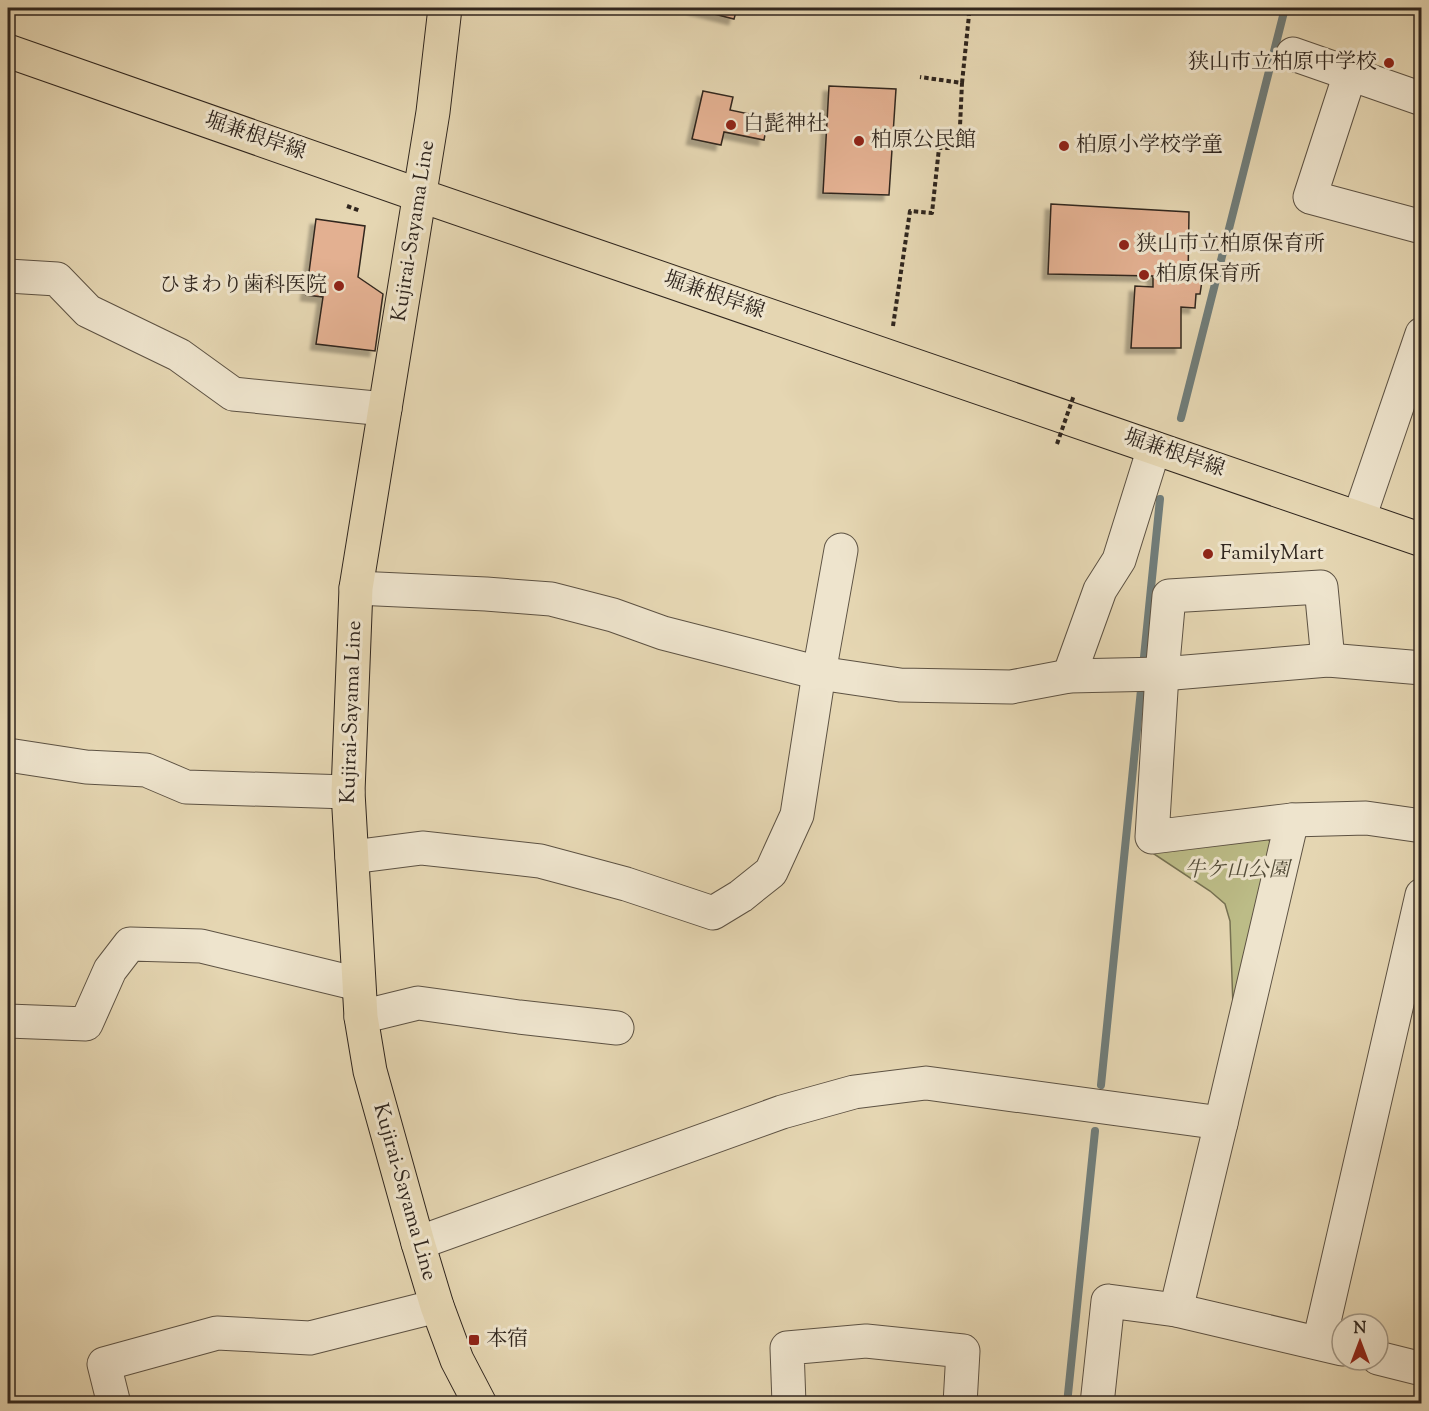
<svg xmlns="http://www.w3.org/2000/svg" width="1429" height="1411" font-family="'Sorts Mill Goudy','Noto Serif JP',serif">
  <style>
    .green { fill: #bcbc87; stroke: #767152; stroke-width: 1.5 }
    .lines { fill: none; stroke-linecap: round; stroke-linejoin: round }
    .stream { stroke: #707d7a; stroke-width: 8 }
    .building { fill: #e3b091; stroke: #30261e; stroke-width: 1.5; filter: url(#shadow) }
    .minor-casing { stroke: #5d5243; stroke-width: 35 }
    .major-casing { stroke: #30261e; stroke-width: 35 }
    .path { stroke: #30261e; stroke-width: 4; stroke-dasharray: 4.5 3; stroke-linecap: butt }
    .minor { stroke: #eee4cd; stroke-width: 33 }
    .major { stroke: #e5d6b2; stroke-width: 33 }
    .path-bridge { stroke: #30261e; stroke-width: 4; stroke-dasharray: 4.5 3; stroke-linecap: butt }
    .poi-dot { fill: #8f2418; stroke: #eee4cd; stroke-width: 2 }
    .labels { text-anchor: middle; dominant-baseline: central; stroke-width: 6; stroke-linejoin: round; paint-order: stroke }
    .poi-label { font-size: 21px; fill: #30261e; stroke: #eee4cd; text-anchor: start }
    .street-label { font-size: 21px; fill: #30261e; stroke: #eee4cd }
    .park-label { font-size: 21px; font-style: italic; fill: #534c38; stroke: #eee4cd }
  </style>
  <defs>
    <filter id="shadow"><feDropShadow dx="-5.5" dy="5.5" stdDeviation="1.5" flood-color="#0004"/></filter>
  </defs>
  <rect width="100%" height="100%" fill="#e5d6b2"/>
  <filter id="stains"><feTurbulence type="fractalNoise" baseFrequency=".00333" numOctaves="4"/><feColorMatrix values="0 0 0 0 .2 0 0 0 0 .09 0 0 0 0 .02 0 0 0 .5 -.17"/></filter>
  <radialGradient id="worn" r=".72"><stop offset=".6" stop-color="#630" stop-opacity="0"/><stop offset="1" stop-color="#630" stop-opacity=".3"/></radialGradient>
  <polygon class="green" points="1265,836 1276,848 1233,1007 1230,921 1225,904 1210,891 1142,846"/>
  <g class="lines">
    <g class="stream">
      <polyline points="1181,418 1285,8"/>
      <polyline points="1143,667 1160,499"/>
      <polyline points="1101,1085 1142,680"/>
      <polyline points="1067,1404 1095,1131"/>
    </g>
  </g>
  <g class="building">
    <polygon points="694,8 737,8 734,19 694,9"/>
    <polygon points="829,86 896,89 889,195 823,193"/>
    <polygon points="703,91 733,97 730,110 768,118 764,140 724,132 721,145 692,139"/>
    <polygon points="1051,204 1189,212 1188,280 1202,281 1200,294 1196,294 1195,308 1181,307 1181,348 1131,348 1135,286 1153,287 1153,276 1048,274"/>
    <polygon points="316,219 365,226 358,277 383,294 375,351 316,344 323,297 306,295"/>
  </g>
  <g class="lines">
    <defs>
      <g id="minor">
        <polyline points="1293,54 1422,99"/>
        <polyline points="1350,74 1310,197 1422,227"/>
        <polyline points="8,276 57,279 88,311 179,355 233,394 385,409"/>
        <polyline points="1359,518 1422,334"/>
        <polyline points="356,588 486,594 551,599 613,615 663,633 819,673 900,685 1011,687 1069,676 1162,674 1328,660 1422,668"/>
        <polyline points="1328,660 1321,587 1169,596 1162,674 1152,837 1292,820 1366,818 1422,826"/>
        <polyline points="1069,676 1100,590 1119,560 1154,448"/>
        <polyline points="8,755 86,767 146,770 186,787 348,792"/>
        <polyline points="352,857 422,848 540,861 626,884 713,913 741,896 771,872 797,815 819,673 841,550"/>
        <polyline points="361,1017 418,1003 519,1017 617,1028"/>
        <polyline points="8,1021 86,1024 110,970 130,944 201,946 358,984"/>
        <polyline points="418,1243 782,1112 854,1092 926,1083 1221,1123"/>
        <polyline points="1176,1310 1221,1123 1292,820"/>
        <polyline points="1319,1343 1422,895"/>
        <polyline points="1378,1358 1422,1369"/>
        <polyline points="114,1404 104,1364 217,1333 310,1338 437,1306"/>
        <polyline points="789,1404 787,1348 866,1341 963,1351 960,1404"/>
        <polyline points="1097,1404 1108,1301 1176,1310 1342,1349"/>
      </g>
      <g id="major">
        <polyline points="445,8 433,112 356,588 348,792 361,1017 370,1071 418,1243 437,1306 457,1360 480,1404"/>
        <polyline points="8,51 419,195 1422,540"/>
      </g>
    </defs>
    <use href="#minor" class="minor-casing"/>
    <use href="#major" class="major-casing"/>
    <g class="path">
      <polyline points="962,83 969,15 963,8"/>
      <polyline points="347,206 361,211"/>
      <polyline points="893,326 910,211 932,213 939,148 959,148 962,83 920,77"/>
    </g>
    <use href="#minor" class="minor"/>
    <use href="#major" class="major"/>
    <polyline class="path-bridge" points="1057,444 1074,395"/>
  </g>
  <g class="poi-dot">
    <circle cx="1389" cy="63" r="6"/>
    <circle cx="731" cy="125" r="6"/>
    <circle cx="859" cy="141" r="6"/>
    <circle cx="1064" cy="146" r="6"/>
    <circle cx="1124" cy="245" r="6"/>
    <circle cx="1144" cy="275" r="6"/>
    <circle cx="339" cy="286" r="6"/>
    <circle cx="1208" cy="554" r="6"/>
    <rect x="468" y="1334" width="12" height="12" rx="3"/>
  </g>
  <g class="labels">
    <g class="poi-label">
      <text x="1377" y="63" text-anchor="end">狭山市立柏原中学校</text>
      <text x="743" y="125">白髭神社</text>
      <text x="871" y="141">柏原公民館</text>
      <text x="1076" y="146">柏原小学校学童</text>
      <text x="1136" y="245">狭山市立柏原保育所</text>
      <text x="1156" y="275">柏原保育所</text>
      <text x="327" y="286" text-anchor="end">ひまわり歯科医院</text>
      <text x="1220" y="554">FamilyMart</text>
      <text x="486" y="1340">本宿</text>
    </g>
    <g class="street-label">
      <text transform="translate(255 137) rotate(19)">堀兼根岸線</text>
      <text transform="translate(414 231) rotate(-81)">Kujirai-Sayama Line</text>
      <text transform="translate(714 296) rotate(19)">堀兼根岸線</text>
      <text transform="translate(1174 454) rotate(19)">堀兼根岸線</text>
      <text transform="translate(352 712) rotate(-88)">Kujirai-Sayama Line</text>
      <text transform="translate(404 1192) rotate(74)">Kujirai-Sayama Line</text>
    </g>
    <g class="park-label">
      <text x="1237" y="871">牛ケ山公園</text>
    </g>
  </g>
  <rect width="1429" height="1411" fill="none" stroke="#e5d6b2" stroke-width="30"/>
  <rect x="9" y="9" width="1411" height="1393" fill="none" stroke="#30261e" stroke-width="3"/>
  <rect x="15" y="15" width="1399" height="1381" fill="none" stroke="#30261e" stroke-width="1.5"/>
  <g transform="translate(1360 1342)"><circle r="28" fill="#eee4cd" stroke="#a29887" stroke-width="1.5"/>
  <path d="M0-4.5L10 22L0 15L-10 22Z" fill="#8f2418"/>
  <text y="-9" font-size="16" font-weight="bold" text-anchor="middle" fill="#30261e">N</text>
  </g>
  <rect width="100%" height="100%" filter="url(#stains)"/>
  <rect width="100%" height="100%" fill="url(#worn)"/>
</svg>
